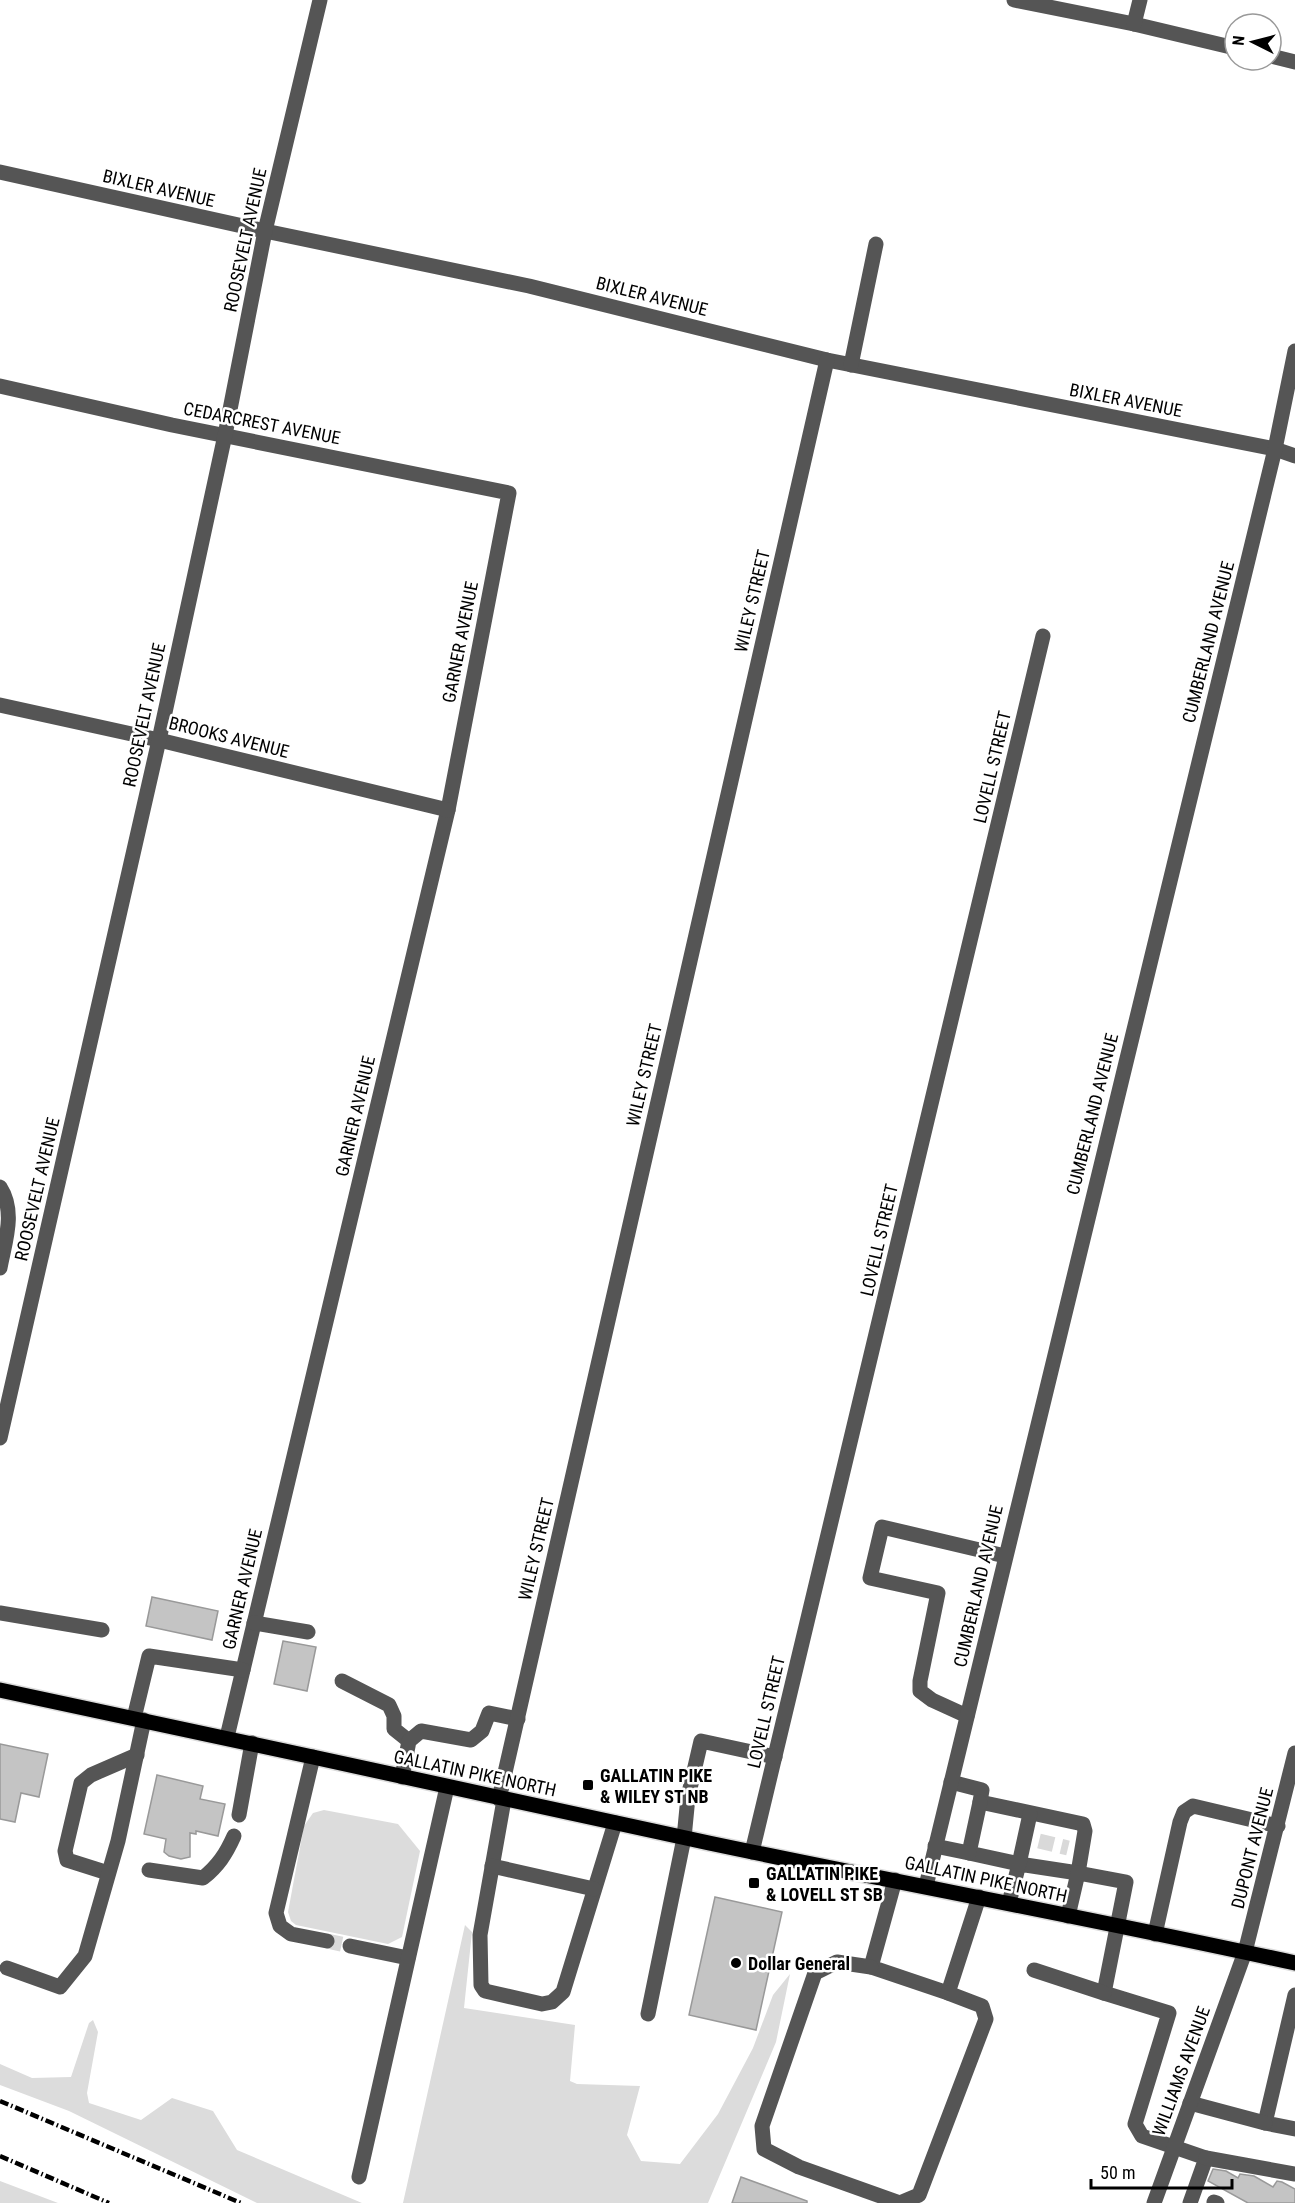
<svg xmlns="http://www.w3.org/2000/svg" width="1295" height="2203" font-family="'Roboto Condensed',sans-serif">
  <style>
    .green { fill: #dcdcdc }
    .building { fill: #c4c4c4; stroke: #999; stroke-width: 1.5 }
    .lines { fill: none; stroke-linecap: round; stroke-linejoin: round }
    .minor-tunnel { stroke: #d9d9d9; stroke-width: 15; stroke-dasharray: 15 8; stroke-linecap: butt }
    .major-casing { stroke: #dbdbdb; stroke-width: 18 }
    .minor { stroke: #555; stroke-width: 15 }
    .major { stroke: #000; stroke-width: 15 }
    .rail { stroke: #000; stroke-width: 4.5; stroke-dasharray: 9 3 1.5 3; stroke-linecap: butt }
    .poi-dot { fill: #000; stroke: #fff; stroke-width: 2 }
    .labels { text-anchor: middle; dominant-baseline: central; stroke-width: 5; stroke-linejoin: round; paint-order: stroke }
    .street-label { font-size: 18px; fill: #000; stroke: #fff }
    .poi-label { font-size: 18px; font-weight: bold; fill: #000; stroke: #fff; text-anchor: start }
  </style>
  <rect width="100%" height="100%" fill="#fff"/>
  <g class="green">
    <polygon points="324,1810 398,1824 420,1851 402,1937 388,1944 296,1925 291,1921 288,1912 304,1826 313,1813"/>
    <polygon points="465,1925 472,1932 464,2008 575,2025 570,2081 577,2084 640,2086 627,2135 641,2161 680,2164 718,2114 753,2048 773,1995 790,1974 776,2042 708,2203 403,2203"/>
    <polygon points="93,2020 98,2032 87,2093 89,2103 141,2120 172,2098 213,2111 237,2150 362,2203 257,2203 69,2111 0,2085 0,2064 32,2078 71,2077 89,2023"/>
    <polygon points="0,2181 58,2203 0,2203"/>
  </g>
  <g class="building">
    <polygon points="152,1597 218,1611 212,1640 146,1626"/>
    <polygon points="283,1641 316,1647 307,1691 274,1684"/>
    <polygon points="0,1744 48,1754 39,1797 21,1793 15,1822 0,1819"/>
    <polygon points="157,1775 203,1786 200,1799 225,1804 218,1836 196,1831 196,1834 190,1833 190,1857 181,1859 169,1856 164,1852 166,1839 144,1834"/>
    <polygon points="715,1897 782,1912 756,2030 689,2015"/>
    <polygon points="1213,2169 1226,2171 1238,2178 1240,2174 1254,2176 1273,2187 1277,2181 1282,2182 1295,2189 1295,2203 1248,2203 1208,2181"/>
    <polygon points="741,2177 807,2201 807,2203 732,2203"/>
  </g>
  <g class="lines">
    <g class="minor-tunnel">
      <polyline points="1039,1841 1068,1848"/>
      <polyline points="327,1941 350,1946"/>
    </g>
    <defs>
      <path id="major" d="M0 1690C237 1739 472 1793 709 1843 904 1884 1100 1920 1295 1963"/>
    </defs>
    <use href="#major" class="major-casing"/>
    <g class="minor">
      <polyline points="1014,0 1134,24 1235,48"/>
      <polyline points="1134,24 1140,0"/>
      <polyline points="1271,56 1295,62"/>
      <polyline points="0,172 265,231 529,286 827,360 1275,449 1295,456"/>
      <polyline points="851,365 876,244"/>
      <polyline points="0,386 172,425 509,493 448,810 227,1737"/>
      <polyline points="0,705 159,740 448,810"/>
      <path d="M0 1187C16 1212 5 1241 0 1268"/>
      <polyline points="0,1438 159,740 225,435 265,231 320,0"/>
      <polyline points="0,1613 102,1630"/>
      <polyline points="254,1623 308,1632"/>
      <polyline points="342,1681 389,1705 394,1716 394,1729 409,1741"/>
      <polyline points="967,1716 932,1700 920,1691 920,1681 938,1593 870,1578 882,1527 1005,1556"/>
      <polyline points="134,1718 149,1656 243,1670"/>
      <polyline points="313,1757 276,1913 280,1926 291,1934 327,1941"/>
      <polyline points="402,1777 409,1741 421,1731 471,1740 482,1731 489,1713 518,1719"/>
      <polyline points="951,1782 982,1790 980,1802 1083,1824 1085,1831 1078,1873 1019,1864 1009,1903"/>
      <polyline points="499,1799 827,360"/>
      <polyline points="504,1800 480,1935 481,1985 485,1991 542,2004 552,2002 563,1992 615,1823"/>
      <polyline points="980,1802 969,1853 1019,1864 1030,1814"/>
      <polyline points="239,1815 252,1743"/>
      <polyline points="935,1846 969,1853"/>
      <polyline points="752,1852 1043,636"/>
      <polyline points="492,1866 594,1889"/>
      <path d="M149 1870 203 1878C218 1866 226 1854 234 1836"/>
      <polyline points="108,1873 67,1860 65,1851 81,1783 91,1775 137,1755"/>
      <polyline points="895,1880 871,1967 948,1993 979,1897"/>
      <polyline points="926,1886 1275,449 1295,351"/>
      <polyline points="1068,1916 1078,1873 1126,1882 1104,1993 1169,2013 1135,2124 1142,2136 1206,2158 1190,2203"/>
      <polyline points="1155,1934 1180,1822 1184,1812 1193,1806 1278,1826"/>
      <polyline points="350,1946 408,1958"/>
      <polyline points="871,1967 837,1962 815,1973 762,2126 764,2149 799,2167 900,2203 919,2195 986,2019 982,2006 948,1993"/>
      <polyline points="7,1968 60,1987 85,1956 118,1841 144,1720"/>
      <polyline points="1034,1970 1104,1993"/>
      <polyline points="1295,1995 1265,2123 1295,2129"/>
      <polyline points="648,2014 684,1838 688,1797 701,1741 775,1757"/>
      <polyline points="1190,2103 1265,2123"/>
      <polyline points="1206,2158 1295,2174"/>
      <polyline points="359,2177 447,1787"/>
      <polyline points="1214,2202 1217,2203"/>
      <polyline points="1154,2203 1245,1952 1295,1753"/>
    </g>
    <use href="#major" class="major"/>
    <g class="rail">
      <polyline points="0,2101 241,2203"/>
      <polyline points="0,2156 109,2203"/>
    </g>
  </g>
  <g class="poi-dot">
    <rect x="582" y="1779" width="12" height="12" rx="3"/>
    <rect x="748" y="1877" width="12" height="12" rx="3"/>
    <circle cx="736" cy="1963" r="6"/>
  </g>
  <g class="labels">
    <g class="street-label">
      <text transform="translate(159 188) rotate(13)">BIXLER AVENUE</text>
      <text transform="translate(245 240) rotate(-78)">ROOSEVELT AVENUE</text>
      <text transform="translate(652 296) rotate(14)">BIXLER AVENUE</text>
      <text transform="translate(1126 400) rotate(11)">BIXLER AVENUE</text>
      <text transform="translate(262 423) rotate(11)">CEDARCREST AVENUE</text>
      <text transform="translate(752 601) rotate(-77)">WILEY STREET</text>
      <text transform="translate(460 642) rotate(-79)">GARNER AVENUE</text>
      <text transform="translate(1208 642) rotate(-76)">CUMBERLAND AVENUE</text>
      <text transform="translate(144 715) rotate(-78)">ROOSEVELT AVENUE</text>
      <text transform="translate(229 737) rotate(14)">BROOKS AVENUE</text>
      <text transform="translate(992 767) rotate(-77)">LOVELL STREET</text>
      <text transform="translate(644 1075) rotate(-77)">WILEY STREET</text>
      <text transform="translate(1092 1114) rotate(-76)">CUMBERLAND AVENUE</text>
      <text transform="translate(355 1116) rotate(-77)">GARNER AVENUE</text>
      <text transform="translate(37 1189) rotate(-77)">ROOSEVELT AVENUE</text>
      <text transform="translate(879 1240) rotate(-77)">LOVELL STREET</text>
      <text transform="translate(536 1549) rotate(-77)">WILEY STREET</text>
      <text transform="translate(978 1586) rotate(-77)">CUMBERLAND AVENUE</text>
      <text transform="translate(242 1589) rotate(-77)">GARNER AVENUE</text>
      <text transform="translate(766 1712) rotate(-77)">LOVELL STREET</text>
      <text transform="translate(475 1773) rotate(12)">GALLATIN PIKE NORTH</text>
      <text transform="translate(1252 1848) rotate(-76)">DUPONT AVENUE</text>
      <text transform="translate(986 1879) rotate(12)">GALLATIN PIKE NORTH</text>
      <text transform="translate(1181 2071) rotate(-70)">WILLIAMS AVENUE</text>
    </g>
    <g class="poi-label">
      <text x="600" y="1775">GALLATIN PIKE<tspan x="600" dy="21">&amp; WILEY ST NB</tspan></text>
      <text x="766" y="1873">GALLATIN PIKE<tspan x="766" dy="21">&amp; LOVELL ST SB</tspan></text>
      <text x="748" y="1963">Dollar General</text>
    </g>
  </g>
  <g transform="translate(1253 42) rotate(276)"><circle r="28" fill="#ffffff" stroke="#999999" stroke-width="1.5"/>
  <path d="M0-4.5L10 22L0 15L-10 22Z" fill="#000000"/>
  <text y="-9" font-size="16" font-weight="bold" text-anchor="middle" fill="#000000">N</text>
  </g>
  <path d="M1091 2179v9h141v-9" fill="none" stroke="#000000" stroke-width="3"/>
  <text x="1100" y="2179" font-size="18" fill="#000000" stroke="#ffffff" stroke-width="4.5" paint-order="stroke">50 m</text>
</svg>
